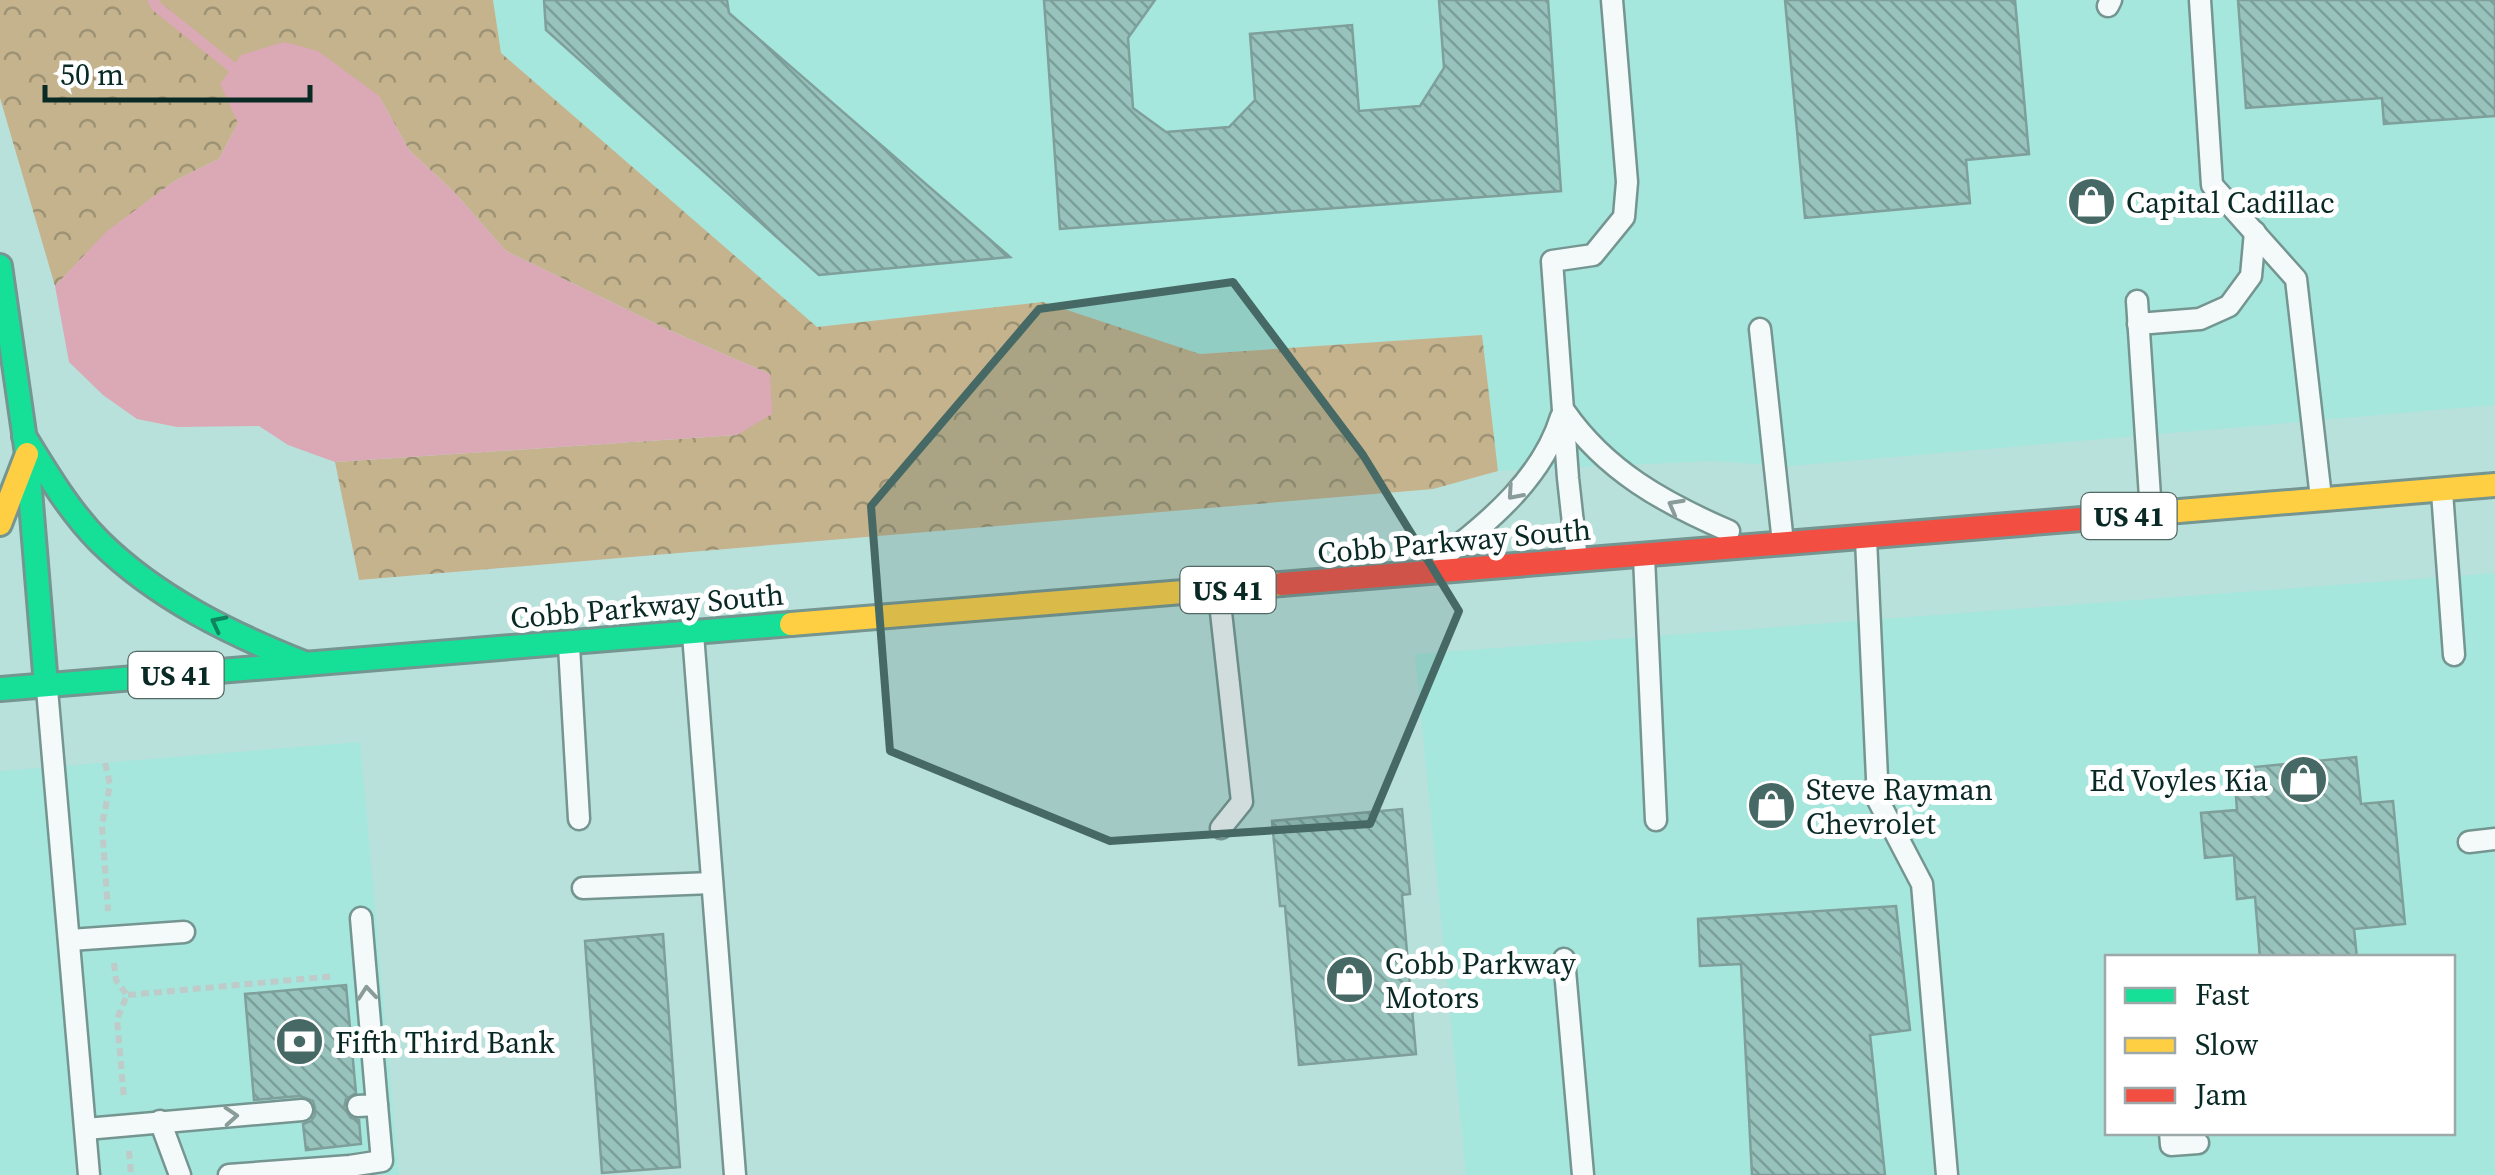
<svg xmlns="http://www.w3.org/2000/svg" width="2495" height="1175" font-family="'Source Serif 4',serif">
  <style>
    .built { fill: #a5e6dd; fill-rule: evenodd }
    .forest { fill: url(#forest-crowns) }
    .water { fill: #dba8b5 }
    .lines { fill: none; stroke-linecap: round; stroke-linejoin: round }
    .stream { stroke: #dba8b5; stroke-width: 11 }
    .building { fill: url(#building-back-hatch); stroke: #7f9f9b; stroke-width: 2.5 }
    .lane-casing { stroke: #759591; stroke-width: 25 }
    .fast-casing { stroke: #759591; stroke-width: 28 }
    .slow-casing { stroke: #759591; stroke-width: 28 }
    .jam-casing { stroke: #759591; stroke-width: 28 }
    .path { stroke: #bfcbc9; stroke-width: 6; stroke-dasharray: 8 5; stroke-linecap: butt }
    .lane { stroke: #f4fafa; stroke-width: 20 }
    .fast { stroke: #16e098; stroke-width: 22 }
    .slow { stroke: #ffcf43; stroke-width: 22 }
    .jam { stroke: #f24e42; stroke-width: 22 }
    .oneway { stroke: #8a9c9a }
    .oneway2 { stroke: #10845e }
    .marked { fill: #476965; fill-opacity: 0.2; stroke: #476965; stroke-width: 8; stroke-linejoin: round }
    .labels { text-anchor: middle; dominant-baseline: central; stroke-width: 10; stroke-linejoin: round; paint-order: stroke }
    .shield { fill: #fff; stroke: #536966; stroke-width: 2.5 }
    .shield-label { font-size: 28px; font-weight: bold; fill: #092925 }
    .poi-label { font-size: 30px; fill: #092925; stroke: #fff; text-anchor: start }
    .street-label { font-size: 30px; fill: #092925; stroke: #fff }
  </style>
  <defs>
    <pattern id="forest-crowns" width="20" height="18" patternUnits="userSpaceOnUse" patternTransform="scale(2.5)"><rect width="20" height="18" fill="#c4b38d"/><path d="M2 6a3 3 0 1 1 6 0M12 15a3 3 0 1 1 6 0" fill="none" stroke="#9d9273"/></pattern>
    <pattern id="building-back-hatch" width="6" height="6" patternUnits="userSpaceOnUse" patternTransform="scale(2.5)"><rect width="6" height="6" fill="#98c2bc"/><path d="M-1 5l2 2M0 0l6 6M5-1l2 2" fill="none" stroke="#7a9e99"/></pattern>
  </defs>
  <rect width="100%" height="100%" fill="#b9e1db"/>
  <g class="built">
    <polygon points="493,0 2495,0 2495,405 1790,466 1710,461 1498,471 1482,335 1200,354 1043,302 817,327 501,53"/>
    <path d="M2495 573V1175H1466L1415 654ZM2108 958H2452V1132H2108Z"/>
    <polygon points="360,742 399,1175 0,1175 0,771"/>
  </g>
  <polygon class="forest" points="0,0 493,0 501,53 817,327 1043,302 1200,354 1482,335 1498,471 1433,489 359,580 335,462 737,435 770,374 671,331 506,251 454,192 409,150 379,96 238,123 219,159 176,180 108,231 55,286 0,98"/>
  <polygon class="water" points="284,42 318,51 379,96 409,150 454,192 506,251 671,331 770,374 772,414 737,435 335,462 288,445 259,426 177,427 137,419 103,395 69,362 55,286 107,231 176,180 219,159 238,123 220,84 241,55"/>
  <g class="lines">
    <polyline class="stream" points="153,0 156,6 232,67 239,77"/>
  </g>
  <g class="building">
    <polygon points="544,0 727,0 729,13 1010,257 819,275 546,30"/>
    <polygon points="1044,0 1155,0 1128,38 1133,108 1166,132 1229,127 1255,100 1250,34 1352,25 1359,111 1420,106 1444,68 1439,0 1548,0 1561,191 1060,229"/>
    <polygon points="1785,0 2015,0 2029,154 1966,160 1970,203 1805,218"/>
    <polygon points="2238,0 2495,0 2495,116 2384,124 2382,98 2246,108"/>
    <polygon points="2356,757 2361,804 2393,801 2405,924 2354,929 2357,958 2260,958 2255,897 2237,899 2234,855 2205,858 2201,813 2237,810 2234,769"/>
    <polygon points="1402,809 1410,894 1402,895 1416,1054 1299,1065 1285,906 1280,906 1272,821"/>
    <polygon points="1896,906 1910,1030 1870,1035 1885,1175 1752,1175 1741,964 1700,966 1698,919"/>
    <polygon points="663,934 680,1167 602,1173 585,941"/>
    <polygon points="346,985 356,1093 346,1099 344,1108 351,1118 359,1120 361,1144 306,1150 303,1124 311,1121 315,1115 315,1108 313,1101 300,1096 254,1100 245,994"/>
  </g>
  <g class="lines">
    <defs>
      <g id="lane">
        <polyline points="2200,0 2212,185 2296,279 2321,498"/>
        <polyline points="2108,6 2111,0"/>
        <polyline points="2137,301 2151,512"/>
        <polyline points="2138,324 2200,319 2229,306 2251,276 2255,232"/>
        <polyline points="1760,329 1783,543"/>
        <path d="M1565 412C1606 471 1664 503 1729 531"/>
        <polyline points="2442,492 2454,655"/>
        <polyline points="1866,539 1878,800 1922,884 1947,1175"/>
        <path d="M1443 557C1491 521 1543 476 1561 417"/>
        <polyline points="1644,557 1656,820"/>
        <polyline points="1577,560 1568,478 1552,261 1593,255 1624,217 1627,182 1612,0"/>
        <polyline points="1219,594 1242,802 1221,828"/>
        <polyline points="693,634 735,1175"/>
        <polyline points="569,646 579,819"/>
        <polyline points="47,689 89,1175"/>
        <polyline points="2469,842 2495,839"/>
        <polyline points="583,888 712,883"/>
        <polyline points="70,940 184,932"/>
        <polyline points="1564,959 1583,1175"/>
        <polyline points="358,1106 377,1105 361,918"/>
        <polyline points="160,1121 180,1175"/>
        <polyline points="86,1129 302,1110"/>
        <polyline points="2170,1132 2171,1145 2198,1143"/>
        <polyline points="229,1175 350,1166 382,1161 377,1105"/>
      </g>
      <g id="fast">
        <polyline points="0,266 27,454 46,685"/>
        <path d="M24 436C47 473 69 511 100 542 157 598 231 634 304 663"/>
        <polyline points="0,689 791,624"/>
      </g>
      <g id="slow">
        <polyline points="2119,516 2495,485"/>
        <polyline points="0,524 27,454"/>
        <polyline points="791,624 1281,584"/>
      </g>
      <polyline id="jam" points="1281,584 2119,516"/>
    </defs>
    <use href="#lane" class="lane-casing"/>
    <use href="#fast" class="fast-casing"/>
    <use href="#slow" class="slow-casing"/>
    <use href="#jam" class="jam-casing"/>
    <g class="path">
      <polyline points="105,763 110,785 102,825 108,911"/>
      <polyline points="114,963 116,980 127,995 117,1019 124,1099"/>
      <polyline points="128,995 335,976"/>
      <polyline points="129,1151 131,1175"/>
    </g>
    <use href="#lane" class="lane"/>
    <use href="#fast" class="fast"/>
    <use href="#slow" class="slow"/>
    <use href="#jam" class="jam"/>
  </g>
  <defs><path id="oneway-chevron" d="M-2-3.5L2.5 0L-2 3.5" fill="none" stroke-width="1.6" stroke-linecap="round" stroke-linejoin="round" transform="scale(2.5)"/></defs>
  <g class="oneway">
    <use href="#oneway-chevron" transform="translate(1514 493) rotate(131)"/>
    <use href="#oneway-chevron" transform="translate(1675 506) rotate(-151)"/>
    <use href="#oneway-chevron" transform="translate(367 993) rotate(-95)"/>
    <use href="#oneway-chevron" transform="translate(231 1116) rotate(-4)"/>
  </g>
  <use class="oneway2" href="#oneway-chevron" transform="translate(218 623) rotate(-153)"/>
  <path class="marked" d="M1233 282 1363 455 1459 611 1370 824 1110 841 890 751 871 506 1039 309Z"/>
  <defs>
    <symbol id="shop-disc" viewBox="-11 -11 22 22"><circle r="9.5" fill="#476965" stroke="#fff"/><path d="M-5-2.5h2.3a2.7 3.5 0 0 1 5.4 0H5L5.5 6h-11ZM-1.5-2.5h3a1.5 2.3 0 0 0-3 0Z" fill="#fff"/></symbol>
    <symbol id="bank-disc" viewBox="-11 -11 22 22"><circle r="9.5" fill="#476965" stroke="#fff"/><path d="M-6-4H6V4H-6ZM0-2.3a2.3 2.3 0 1 0 0 4.6a2.3 2.3 0 1 0 0-4.6Z" fill="#fff"/></symbol>
  </defs>
  <g fill-rule="evenodd">
    <use href="#shop-disc" x="2064" y="174" width="55" height="55"/>
    <use href="#shop-disc" x="2276" y="752" width="55" height="55"/>
    <use href="#shop-disc" x="1744" y="778" width="55" height="55"/>
    <use href="#shop-disc" x="1322" y="952" width="55" height="55"/>
    <use href="#bank-disc" x="272" y="1014" width="55" height="55"/>
  </g>
  <g class="labels">
    <g class="shield">
      <rect x="2081.5" y="493" width="95" height="46" rx="8"/>
      <rect x="1180.5" y="567" width="95" height="46" rx="8"/>
      <rect x="128.5" y="652" width="95" height="46" rx="8"/>
    </g>
    <g class="shield-label">
      <text x="2129" y="516">US 41</text>
      <text x="1228" y="590">US 41</text>
      <text x="176" y="675">US 41</text>
    </g>
    <g class="poi-label">
      <text x="2126" y="202">Capital Cadillac</text>
      <text x="2268" y="780" text-anchor="end">Ed Voyles Kia</text>
      <text x="1806" y="789">Steve Rayman<tspan x="1806" dy="34">Chevrolet</tspan></text>
      <text x="1385" y="963">Cobb Parkway<tspan x="1385" dy="34">Motors</tspan></text>
      <text x="335" y="1042">Fifth Third Bank</text>
    </g>
    <g class="street-label">
      <text transform="translate(1454 541) rotate(-5)">Cobb Parkway South</text>
      <text transform="translate(647 606) rotate(-5)">Cobb Parkway South</text>
    </g>
  </g>
  <rect x="2105" y="955" width="350" height="180" fill="#ffffff" stroke="#9da9a8" stroke-width="2.5"/>
  <rect x="2125" y="988" width="50" height="15" fill="#16e098" stroke="#9da9a8" stroke-width="2.5"/>
  <text x="2195" y="1005" font-size="30" fill="#092925">Fast</text>
  <rect x="2125" y="1038" width="50" height="15" fill="#ffcf43" stroke="#9da9a8" stroke-width="2.5"/>
  <text x="2195" y="1055" font-size="30" fill="#092925">Slow</text>
  <rect x="2125" y="1088" width="50" height="15" fill="#f24e42" stroke="#9da9a8" stroke-width="2.5"/>
  <text x="2195" y="1105" font-size="30" fill="#092925">Jam</text>
  <path d="M45 85v15h265v-15" fill="none" stroke="#092925" stroke-width="5"/>
  <text x="60" y="85" font-size="30" fill="#092925" stroke="#ffffff" stroke-width="8" paint-order="stroke">50 m</text>
</svg>
